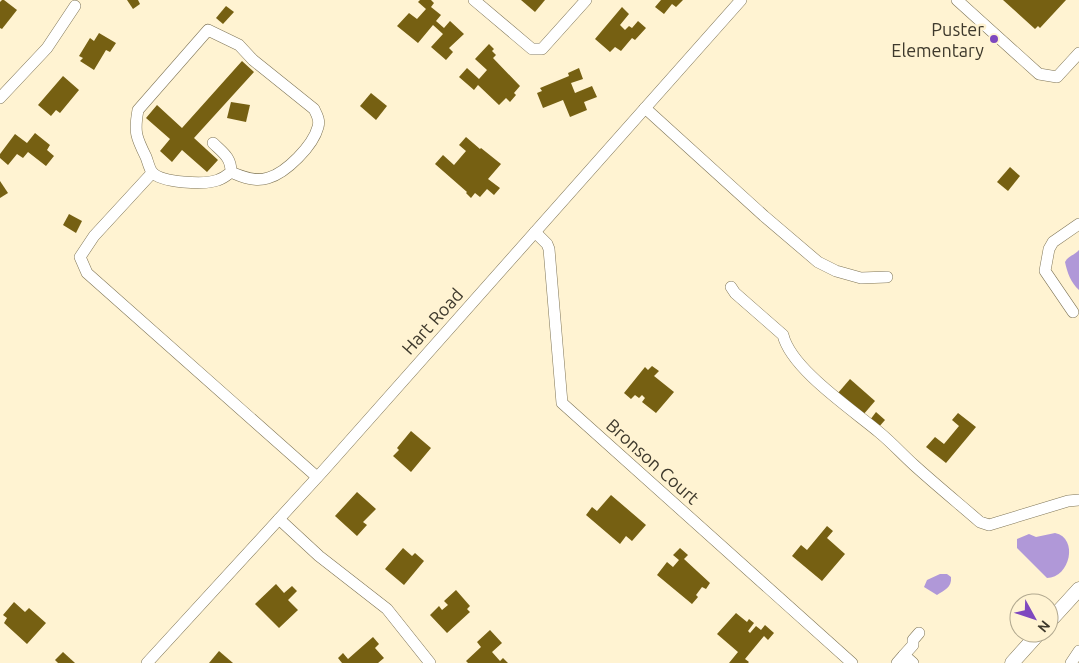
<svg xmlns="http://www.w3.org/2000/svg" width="1079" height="663" font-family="Ubuntu,sans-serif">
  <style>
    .water { fill: #b098d8 }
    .building { fill: #766012 }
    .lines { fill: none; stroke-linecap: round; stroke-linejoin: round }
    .minor-casing { stroke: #7f7557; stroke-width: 12 }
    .major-casing { stroke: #7f7557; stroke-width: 15 }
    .minor { stroke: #fff; stroke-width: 11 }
    .major { stroke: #fff; stroke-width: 14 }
    .poi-dot { fill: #7e48bf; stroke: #fff3d2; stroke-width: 2 }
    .labels { text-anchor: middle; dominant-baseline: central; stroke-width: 5; stroke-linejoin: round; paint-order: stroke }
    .poi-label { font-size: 18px; fill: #3e392c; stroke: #fff3d2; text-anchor: end }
    .street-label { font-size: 18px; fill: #3e392c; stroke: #fff3d2 }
  </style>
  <rect width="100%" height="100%" fill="#fff3d2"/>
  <g class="water">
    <path d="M1079 250V290C1071 283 1067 272 1065 262 1068 256 1075 255 1079 250Z"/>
    <path d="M1055 533C1079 538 1070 578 1047 578L1017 548V539L1029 534 1036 537Z"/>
    <path d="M940 574H947L951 577C952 588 944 590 937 595L924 587 927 580Z"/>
  </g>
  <g class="building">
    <polygon points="2,0 4,0 17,10 2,29 0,28 0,2"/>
    <polygon points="127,0 138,0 140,4 133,9"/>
    <polygon points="420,0 431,0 434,3 431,7 441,15 436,21 444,28 450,21 464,34 449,48 453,52 446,60 431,47 443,34 433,25 418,43 397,26 409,13 417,19 426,9 418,2"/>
    <polygon points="521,0 545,0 535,12"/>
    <polygon points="661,0 683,0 676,7 672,4 664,14 655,7"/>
    <polygon points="1003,0 1066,0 1040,28 1038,26 1035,29"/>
    <polygon points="226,6 234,12 223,24 216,18"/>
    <polygon points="622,7 629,14 620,25 625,30 629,26 632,28 638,21 646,28 635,40 632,38 621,51 615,47 610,52 595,39"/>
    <polygon points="99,33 116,43 110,52 106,50 94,70 80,61 83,58 79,56 90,38 94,41"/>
    <polygon points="489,44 494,49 492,51 496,55 493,58 520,86 514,93 516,95 510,102 506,98 499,105 478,85 474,90 459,77 467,68 479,79 487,70 475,59"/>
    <polygon points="242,61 254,72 194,138 218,160 207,172 182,150 172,162 160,151 170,139 146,118 157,105 182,128"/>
    <polygon points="579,68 583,79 571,83 575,93 592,86 597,97 584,102 587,110 570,117 563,100 543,108 537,93 542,91 540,88 569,76 568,73"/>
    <polygon points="63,76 79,90 60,113 56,110 51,116 38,105"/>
    <polygon points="371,93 387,106 376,120 360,106"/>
    <polygon points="231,102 250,105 246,122 227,118"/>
    <polygon points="35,133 50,145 47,150 54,156 46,166 28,152 23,158 17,154 8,165 0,158 0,154 15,134 27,143"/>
    <polygon points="466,137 480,149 481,148 501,164 488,179 500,188 494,195 487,189 480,197 475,193 471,198 466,193 467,192 435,164 443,155 454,165 466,151 459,145"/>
    <polygon points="1010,167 1020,176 1008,191 997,182"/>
    <polygon points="0,181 8,193 0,198"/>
    <polygon points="69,214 82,221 76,233 63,225"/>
    <polygon points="652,366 659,371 654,376 674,392 656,413 642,402 645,398 642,395 639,398 635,395 631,399 624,393 645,367 648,370"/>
    <polygon points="850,379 875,401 863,415 838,393"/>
    <polygon points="876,412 885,420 878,428 870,420"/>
    <polygon points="958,413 976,427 946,463 926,447 935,437 944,444 959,426 952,420"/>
    <polygon points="411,431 431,448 411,472 393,456 399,450 397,448"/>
    <polygon points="357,492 376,509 363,522 367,525 357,536 335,516"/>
    <polygon points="611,495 646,525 632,541 626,536 620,544 586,515 592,507 597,511"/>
    <polygon points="827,526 833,531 827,538 845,554 822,581 792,556 801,545 807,550"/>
    <polygon points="403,548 412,556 415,553 424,561 404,585 385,569"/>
    <polygon points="680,548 688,555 684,559 710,583 706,589 702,587 696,595 698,597 692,604 657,575 667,562 673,567 679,560 673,555"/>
    <polygon points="276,584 284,593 292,586 297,591 288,600 298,610 279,628 255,604"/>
    <polygon points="456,590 470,606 467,609 470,612 447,633 430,615 439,606 442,610 448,605 444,601"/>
    <polygon points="14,602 25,612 29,608 46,623 27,644 4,623 7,618 3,615"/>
    <polygon points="736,613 747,622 749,619 754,623 748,631 750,633 756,626 761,630 765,625 774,633 768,640 764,636 745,659 749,662 748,663 729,663 738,652 717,634"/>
    <polygon points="490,630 502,643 492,652 500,661 503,658 508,663 468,663 466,661 481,647 477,642"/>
    <polygon points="373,637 379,644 375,648 384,658 378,663 342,663 338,658 343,653 348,659"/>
    <polygon points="219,651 233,663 209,663"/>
    <polygon points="63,652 75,663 58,663 55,660"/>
  </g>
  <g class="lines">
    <defs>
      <g id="minor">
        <polyline points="474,0 532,49 542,49 586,0"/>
        <polyline points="957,0 1039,74 1057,77 1079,53"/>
        <polyline points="0,98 47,48 75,6"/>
        <polyline points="645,108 764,216 818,262 836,271 861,278 887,277"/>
        <path d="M213 143C223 153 231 157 231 172 227 175 224 178 218 180 205 185 161 183 152 172 149 168 148 162 146 157 136 137 134 132 138 110L208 30 239 45 253 60 314 109C317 115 320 120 318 127 313 146 286 173 268 178 255 182 242 177 231 172"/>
        <polyline points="152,173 94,236 80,257 87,273 317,477"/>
        <polyline points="535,232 547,244 549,249 562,403 852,663"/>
        <path d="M731 287 735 293 783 335C791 369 853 410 880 433 892 443 902 454 914 465 935 484 958 503 980 522L989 525 1068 501 1079 500"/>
        <polyline points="1073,312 1045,271 1049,249 1053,242 1079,224"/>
        <polyline points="279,519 319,556 387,609 430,663"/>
        <polyline points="904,655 913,645 913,640 919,633"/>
        <polyline points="147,663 323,471 741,0"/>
        <polyline points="897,663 904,655 913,663"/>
        <polyline points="1071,663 1079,651"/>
      </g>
      <g id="major">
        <polyline points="1049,622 1079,589"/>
        <polyline points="1012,663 1039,633"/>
      </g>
    </defs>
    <use href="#minor" class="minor-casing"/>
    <use href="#major" class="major-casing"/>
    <use href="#minor" class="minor"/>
    <use href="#major" class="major"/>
  </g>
  <circle class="poi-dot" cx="994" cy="39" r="5"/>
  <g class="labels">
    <g class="poi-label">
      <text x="984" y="29">Puster<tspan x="984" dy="21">Elementary</tspan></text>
    </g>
    <g class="street-label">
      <text transform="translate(432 321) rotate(-48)">Hart Road</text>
      <text transform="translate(653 461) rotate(42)">Bronson Court</text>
    </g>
  </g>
  <g transform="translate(1034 618) rotate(130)"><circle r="24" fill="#fff3d2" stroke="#b2a990"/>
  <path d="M0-4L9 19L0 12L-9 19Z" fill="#7e48bf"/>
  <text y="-8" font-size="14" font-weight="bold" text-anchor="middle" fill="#3e392c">N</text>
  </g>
</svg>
